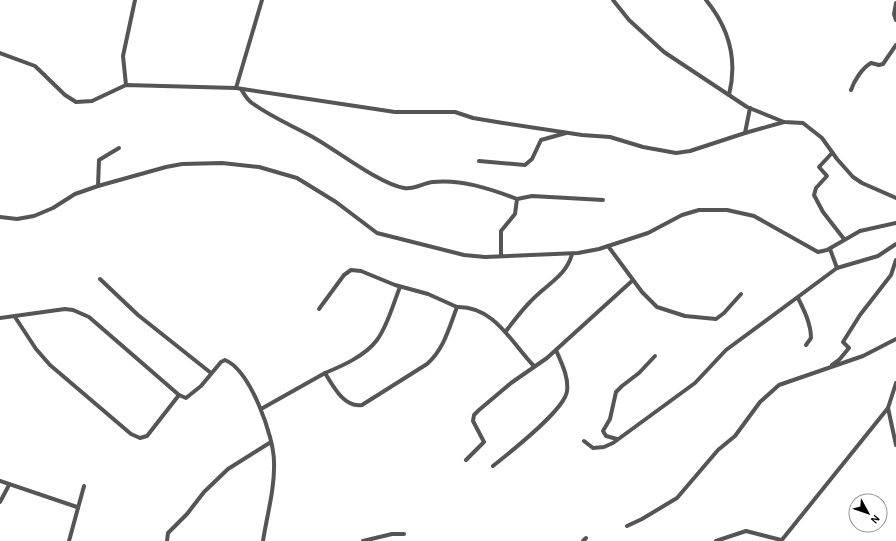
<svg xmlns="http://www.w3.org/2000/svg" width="896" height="541" font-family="'Alegreya Sans',sans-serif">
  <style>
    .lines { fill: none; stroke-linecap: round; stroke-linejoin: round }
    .minor { stroke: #555; stroke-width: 4 }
  </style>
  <rect width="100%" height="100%" fill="#fff"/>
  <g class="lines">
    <g class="minor">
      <polyline points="613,0 629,20 664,52 747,107 784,122 803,123 822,138 837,159 853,177 862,183 896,198"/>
      <path d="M706 0C729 28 738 59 729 95"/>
      <polyline points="896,3 894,14 896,20"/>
      <polyline points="0,53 35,66 65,95 76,102 92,101 126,85 236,88 395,112 455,112 473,118 503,123 582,135 610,137 643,147 676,153 690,151 745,133 750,108"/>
      <polyline points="126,85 123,56 135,0"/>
      <polyline points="236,88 262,0"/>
      <path d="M241 89C244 94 247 100 252 103 271 117 291 125 311 136 335 149 379 184 404 188 414 190 423 183 433 182 461 179 491 189 517 199L515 214 501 231V256"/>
      <path d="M851 90C854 81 862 68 871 63L879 65 883 64 896 45"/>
      <polyline points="745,133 784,122"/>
      <polyline points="832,153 819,167 827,176 816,188 814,195 823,212 844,239"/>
      <polyline points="479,161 525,165 532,159 541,140 566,133"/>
      <polyline points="98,186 99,160 119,148"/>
      <polyline points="517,199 532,196 603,200"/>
      <polyline points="0,217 17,219 34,216 53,208 75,194 98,186 166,167 182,164 222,163 259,167 297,178 336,202 377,233 464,255 485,257 578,253 599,249 648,233 682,215 699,210 727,210 754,216 818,252 827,250 860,231 896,223"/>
      <polyline points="608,246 642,292 657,307 685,316 716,319 724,313 741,294"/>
      <polyline points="837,268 878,256 896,244"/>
      <polyline points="100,279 138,315 211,373"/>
      <path d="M400 287C393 304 388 325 377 340 365 356 342 366 325 373 333 386 344 408 362 405L427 364C444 349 449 328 457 307 494 306 511 342 534 366"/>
      <path d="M798 298C804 310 811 324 811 338L806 345"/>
      <polyline points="319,309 344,275 351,270 361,271 395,285 428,294 457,307"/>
      <polyline points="15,317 36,349 50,365 131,434 140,438 147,436 179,395"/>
      <path d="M0 318 65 309 73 310 89 317 179 395 186 398 201 386 221 362 225 360C250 370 274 436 274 462 275 488 267 515 263 541"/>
      <path d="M506 331C514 321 521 311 530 302 545 285 566 277 572 254"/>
      <polyline points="832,365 839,360 849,348 843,342 860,315 891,275 896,260"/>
      <polyline points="896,383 888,408 896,445"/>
      <polyline points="261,409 325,373"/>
      <polyline points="617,439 606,436 603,431 610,419 616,392 622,386 639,373 655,356"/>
      <polyline points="584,441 593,448 604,447 613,443 695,383 726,350 837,268 830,249"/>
      <polyline points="466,460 484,442 473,421 474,415 479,410 511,383 547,358 633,280"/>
      <path d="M493 466C509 453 565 410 567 391 569 377 561 362 556 350"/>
      <polyline points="0,481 77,507"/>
      <polyline points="0,502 9,485"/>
      <polyline points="627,526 642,519 677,498 718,450 735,436 760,402 779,385 863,356 896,339"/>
      <polyline points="69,541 84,486"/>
      <polyline points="167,541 168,533 187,514 204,492 228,469 271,442"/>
      <polyline points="363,541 392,534 404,534"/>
      <polyline points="583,541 586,538"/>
      <polyline points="716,541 746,531 781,540"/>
      <polyline points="781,541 888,408"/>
    </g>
  </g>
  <g transform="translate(868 513) rotate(130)"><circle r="19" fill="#ffffff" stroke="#999999"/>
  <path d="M0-3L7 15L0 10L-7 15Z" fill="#000000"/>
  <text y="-6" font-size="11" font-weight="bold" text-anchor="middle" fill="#000000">N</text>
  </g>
</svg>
